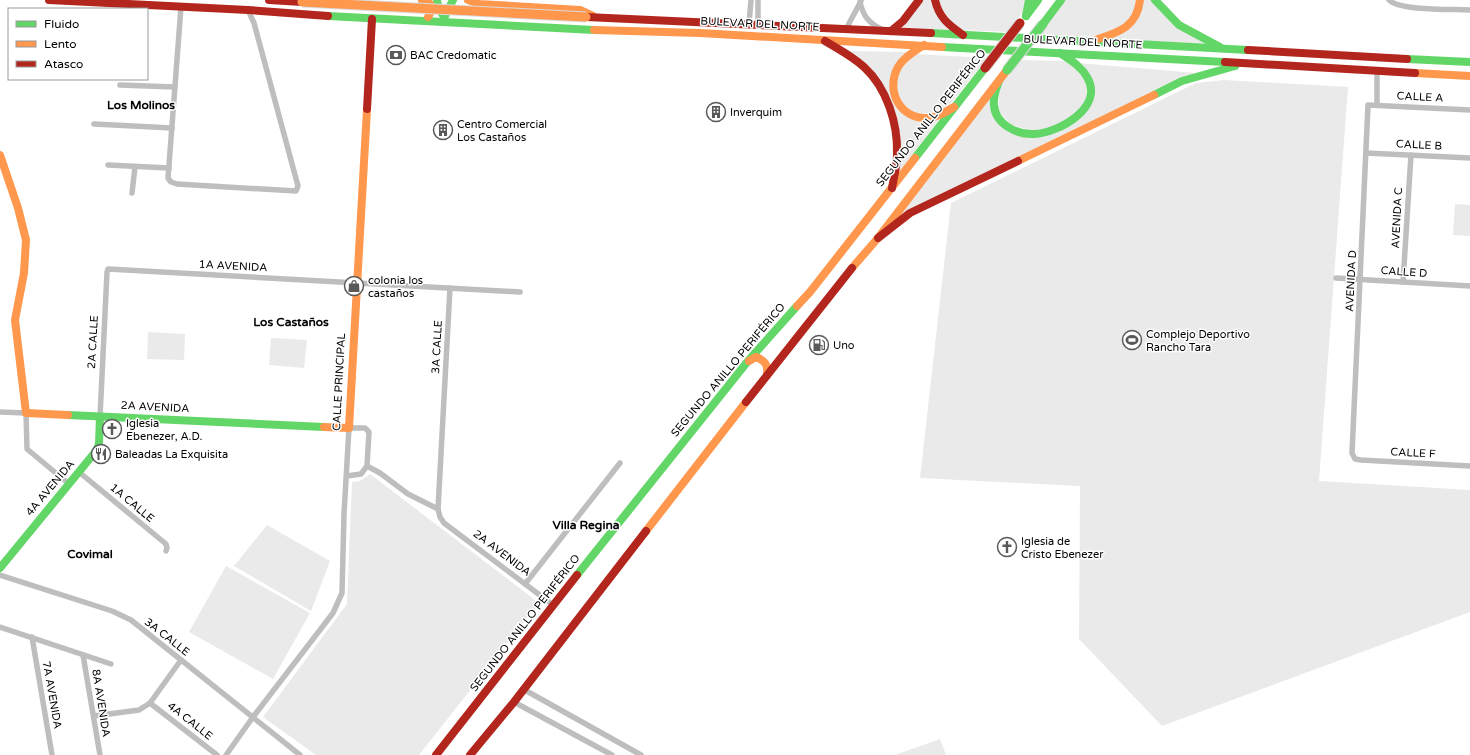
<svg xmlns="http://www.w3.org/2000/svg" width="1470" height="755" font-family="'Varela Round',sans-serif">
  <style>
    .green { fill: #eaeaea }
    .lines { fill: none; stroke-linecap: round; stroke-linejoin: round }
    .street { stroke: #bebebe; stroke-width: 5.5 }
    .fast { stroke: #63d668; stroke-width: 8 }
    .slow { stroke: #ff974d; stroke-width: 8 }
    .jam { stroke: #b3261e; stroke-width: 8 }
    .fast-bridge-casing { stroke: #dbdbdb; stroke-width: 11; stroke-linecap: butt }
    .slow-bridge-casing { stroke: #dbdbdb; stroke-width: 11; stroke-linecap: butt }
    .jam-bridge-casing { stroke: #dbdbdb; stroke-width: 11; stroke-linecap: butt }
    .fast-bridge { stroke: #63d668; stroke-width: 9 }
    .slow-bridge { stroke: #ff974d; stroke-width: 9 }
    .jam-bridge { stroke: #b3261e; stroke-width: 9 }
    .labels { text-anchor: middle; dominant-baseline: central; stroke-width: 3; stroke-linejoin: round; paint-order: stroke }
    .street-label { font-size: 11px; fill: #000; stroke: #fff }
    .poi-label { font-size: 11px; fill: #000; stroke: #fff; text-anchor: start }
    .neighbourhood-label { font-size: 12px; font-weight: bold; fill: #000; stroke: #fff }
  </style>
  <rect width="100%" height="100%" fill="#fff"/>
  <g class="green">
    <polygon points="922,0 932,0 951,30 900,27"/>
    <polygon points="938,0 1026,0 1023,12 1007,32 962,30 947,21"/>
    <polygon points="1064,0 1138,0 1138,3 1126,24 1094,37 1038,34"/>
    <polygon points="1143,0 1152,0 1210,44 1109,39 1126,31"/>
    <polygon points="848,51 907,52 891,74 906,116 940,118 896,176 894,111"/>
    <path d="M916 54 987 58 948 107 940 112 917 115 898 101C896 72 894 73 916 54Z"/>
    <polygon points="1019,60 1071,61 1087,84 1086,102 1068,119 1049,128 1034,131 1011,125 998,110 1000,84"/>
    <polygon points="1078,63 1196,73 894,220 991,94 1005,128 1052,134 1094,94"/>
    <polygon points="1224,80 1348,87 1319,481 1470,490 1470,612 1162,726 1079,639 1080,486 920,478 951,203 1196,83"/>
    <polygon points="1455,204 1470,205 1470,236 1453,235"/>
    <polygon points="148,332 185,334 184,360 147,359"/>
    <polygon points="271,338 307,340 304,368 269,365"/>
    <polygon points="370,474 539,603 419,755 316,755 263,717 347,604 352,482 360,481"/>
    <polygon points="267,525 330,561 311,611 234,566"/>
    <polygon points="226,566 310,613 273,679 189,632"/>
    <polygon points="940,739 946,755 895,755"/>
  </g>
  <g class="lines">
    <g class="street">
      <path d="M1389 0C1399 11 1453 9 1470 10"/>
      <path d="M860 2C863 16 869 23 881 29"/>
      <polyline points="181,7 168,178 171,182 177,184 296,191 298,186 254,23 248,10"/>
      <polyline points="749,24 751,0"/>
      <polyline points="758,24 758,0"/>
      <polyline points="846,29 861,1"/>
      <polyline points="120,85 175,87"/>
      <polyline points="1377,105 1377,71"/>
      <polyline points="1470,110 1368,105 1352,453 1355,459 1361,460 1470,466"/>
      <polyline points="94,124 172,128"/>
      <polyline points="1366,153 1470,158"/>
      <polyline points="108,165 169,168"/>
      <polyline points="132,193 135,167"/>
      <polyline points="1336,278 1470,286"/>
      <polyline points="1403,282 1411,155"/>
      <polyline points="450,288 438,509 440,517 444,523 553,605"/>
      <polyline points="0,412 26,413 27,449 69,484"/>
      <polyline points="100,417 107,272 108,269 520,292"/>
      <polyline points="367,466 380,473 408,494 438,509"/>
      <polyline points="79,472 166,544 167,548 166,551"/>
      <polyline points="0,575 112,611 131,620 300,755"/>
      <polyline points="525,584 620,463"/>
      <polyline points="0,627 111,664"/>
      <polyline points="32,637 52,755"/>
      <polyline points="83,655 100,755"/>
      <polyline points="523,689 641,755"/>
      <polyline points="514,702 612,755"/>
      <polyline points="150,703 217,755"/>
      <polyline points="94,716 139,710 150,703 181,660"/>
      <polyline points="226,755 253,717 333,613 342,593 344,514 349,428 365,428 369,432 367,466 361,474 347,476"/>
    </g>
    <g class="fast">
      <polyline points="437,0 438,6 442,14"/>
      <polyline points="1155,0 1179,25 1220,47"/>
      <polyline points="328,16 594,30"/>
      <polyline points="1026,16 1038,0"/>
      <polyline points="1026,16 1029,0"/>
      <polyline points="444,18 453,0"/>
      <polyline points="1043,24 1061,0"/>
      <polyline points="931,33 1248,50"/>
      <polyline points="942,47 1225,62"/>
      <polyline points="1407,59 1470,62"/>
      <path d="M999 81C996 89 993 96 994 105 995 124 1017 135 1034 134 1059 133 1105 107 1087 77 1081 66 1070 60 1060 53"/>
      <polyline points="1154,95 1182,81 1235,66"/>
      <polyline points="915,158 985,68"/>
      <polyline points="68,415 324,427"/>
      <polyline points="0,568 96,451 99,444 100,417"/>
      <polyline points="577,575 748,361 797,306"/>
    </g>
    <g class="slow">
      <path d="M422 0C433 3 434 7 428 17"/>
      <polyline points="468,0 479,4 580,10 593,16"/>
      <polyline points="594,30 700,33 942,47"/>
      <path d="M1098 39C1120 32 1137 26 1140 0"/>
      <path d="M924 45C915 51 904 57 898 67 885 91 900 120 929 118 938 117 946 112 954 107"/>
      <polyline points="1415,73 1470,76"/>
      <polyline points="0,155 18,208 26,240 24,273 15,320 26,413 68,415"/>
      <polyline points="1018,161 1154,95"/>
      <polyline points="852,268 878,238 1007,70"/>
      <polyline points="797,306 810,292 915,158"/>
      <path d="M749 361 756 357C766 361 768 365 767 375"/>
      <polyline points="324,427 349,428 367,109"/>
      <polyline points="646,531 746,402"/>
    </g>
    <g class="jam">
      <polyline points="49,0 248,10 328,16"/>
      <polyline points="269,0 302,2"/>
      <path d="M935 0C939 18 949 25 963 35"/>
      <polyline points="586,17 931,33"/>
      <polyline points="891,31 903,21 919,0"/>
      <path d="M825 41C838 49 852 56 864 67 887 88 898 124 897 154 897 166 894 177 892 188"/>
      <polyline points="1248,50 1407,59"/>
      <polyline points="1225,62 1415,73"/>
      <polyline points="367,109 372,19"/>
      <polyline points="878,238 910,213 1018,161"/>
      <polyline points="746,402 852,268"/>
      <polyline points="436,755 577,575"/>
      <polyline points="470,755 514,702 646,531"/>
    </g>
    <defs>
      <polyline id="fast-bridge" points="1007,70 1043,24"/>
      <polyline id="slow-bridge" points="302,2 586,17"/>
      <polyline id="jam-bridge" points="985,68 1020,23"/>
    </defs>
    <use href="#fast-bridge" class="fast-bridge-casing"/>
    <use href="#slow-bridge" class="slow-bridge-casing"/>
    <use href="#jam-bridge" class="jam-bridge-casing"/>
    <use href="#fast-bridge" class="fast-bridge"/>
    <use href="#slow-bridge" class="slow-bridge"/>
    <use href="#jam-bridge" class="jam-bridge"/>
  </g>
  <defs>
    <symbol id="bank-ring" viewBox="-11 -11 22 22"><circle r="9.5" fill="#fff" stroke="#595959" stroke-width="1.5"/><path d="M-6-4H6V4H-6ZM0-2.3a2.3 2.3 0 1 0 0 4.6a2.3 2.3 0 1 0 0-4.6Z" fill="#595959"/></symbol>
    <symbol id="building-ring" viewBox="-11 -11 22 22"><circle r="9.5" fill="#fff" stroke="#595959" stroke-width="1.5"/><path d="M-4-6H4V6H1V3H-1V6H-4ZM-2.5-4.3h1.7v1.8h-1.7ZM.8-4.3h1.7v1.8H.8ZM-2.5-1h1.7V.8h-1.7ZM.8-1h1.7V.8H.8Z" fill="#595959"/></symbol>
    <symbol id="shop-ring" viewBox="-11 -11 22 22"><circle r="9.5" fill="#fff" stroke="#595959" stroke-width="1.5"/><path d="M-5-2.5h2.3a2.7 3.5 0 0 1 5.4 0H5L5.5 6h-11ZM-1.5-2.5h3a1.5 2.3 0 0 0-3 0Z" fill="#595959"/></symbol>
    <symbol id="stadium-ring" viewBox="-11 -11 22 22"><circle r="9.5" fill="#fff" stroke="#595959" stroke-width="1.5"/><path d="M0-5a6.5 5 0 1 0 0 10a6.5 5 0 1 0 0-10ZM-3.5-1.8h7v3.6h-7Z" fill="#595959"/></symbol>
    <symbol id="fuel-ring" viewBox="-11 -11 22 22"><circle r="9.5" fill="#fff" stroke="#595959" stroke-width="1.5"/><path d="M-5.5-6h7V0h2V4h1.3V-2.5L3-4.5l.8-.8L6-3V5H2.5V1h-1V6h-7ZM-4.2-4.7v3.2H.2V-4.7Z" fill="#595959"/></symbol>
    <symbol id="church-ring" viewBox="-11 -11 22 22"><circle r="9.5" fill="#fff" stroke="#595959" stroke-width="1.5"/><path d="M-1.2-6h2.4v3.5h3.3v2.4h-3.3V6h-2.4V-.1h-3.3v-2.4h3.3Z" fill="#595959"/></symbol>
    <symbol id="restaurant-ring" viewBox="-11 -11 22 22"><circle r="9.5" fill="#fff" stroke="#595959" stroke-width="1.5"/><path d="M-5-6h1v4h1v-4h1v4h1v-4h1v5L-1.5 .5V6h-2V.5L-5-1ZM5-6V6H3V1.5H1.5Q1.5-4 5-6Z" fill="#595959"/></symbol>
  </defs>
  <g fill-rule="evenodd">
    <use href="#bank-ring" x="385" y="44" width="22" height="22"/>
    <use href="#building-ring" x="705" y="101" width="22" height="22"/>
    <use href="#building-ring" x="432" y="119" width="22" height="22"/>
    <use href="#shop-ring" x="343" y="275" width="22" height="22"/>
    <use href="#stadium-ring" x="1121" y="329" width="22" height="22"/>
    <use href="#fuel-ring" x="808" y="334" width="22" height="22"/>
    <use href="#church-ring" x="101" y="418" width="22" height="22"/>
    <use href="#restaurant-ring" x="90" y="443" width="22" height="22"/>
    <use href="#church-ring" x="996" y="536" width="22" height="22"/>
  </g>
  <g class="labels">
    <g class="street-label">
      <text transform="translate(760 24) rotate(3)">BULEVAR DEL NORTE</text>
      <text transform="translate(1083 42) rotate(3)">BULEVAR DEL NORTE</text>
      <text transform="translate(1420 97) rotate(3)">CALLE A</text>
      <text transform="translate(931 118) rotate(-52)">SEGUNDO ANILLO PERIFÉRICO</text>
      <text transform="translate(1419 145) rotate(3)">CALLE B</text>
      <text transform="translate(1397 218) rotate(-87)">AVENIDA C</text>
      <text transform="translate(233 266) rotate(3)">1A AVENIDA</text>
      <text transform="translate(1404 272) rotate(4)">CALLE D</text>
      <text transform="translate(1351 281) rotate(-87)">AVENIDA D</text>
      <text transform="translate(93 342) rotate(-87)">2A CALLE</text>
      <text transform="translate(437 347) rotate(-87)">3A CALLE</text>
      <text transform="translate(728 370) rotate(-50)">SEGUNDO ANILLO PERIFÉRICO</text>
      <text transform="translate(339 382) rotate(-87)">CALLE PRINCIPAL</text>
      <text transform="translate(155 407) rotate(3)">2A AVENIDA</text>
      <text transform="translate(1413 453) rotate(3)">CALLE F</text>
      <text transform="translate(50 488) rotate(-50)">4A AVENIDA</text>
      <text transform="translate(132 503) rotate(40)">1A CALLE</text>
      <text transform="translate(502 553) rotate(37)">2A AVENIDA</text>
      <text transform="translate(525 623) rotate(-52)">SEGUNDO ANILLO PERIFÉRICO</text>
      <text transform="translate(167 637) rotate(38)">3A CALLE</text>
      <text transform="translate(52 695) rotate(80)">7A AVENIDA</text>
      <text transform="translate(101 703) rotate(81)">8A AVENIDA</text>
      <text transform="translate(190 721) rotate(38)">4A CALLE</text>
    </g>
    <g class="poi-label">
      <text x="410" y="55">BAC Credomatic</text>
      <text x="730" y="112">Inverquim</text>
      <text x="457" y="124">Centro Comercial<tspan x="457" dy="13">Los Castaños</tspan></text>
      <text x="368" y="280">colonia los<tspan x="368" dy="13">castaños</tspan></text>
      <text x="1146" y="334">Complejo Deportivo<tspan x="1146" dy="13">Rancho Tara</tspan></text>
      <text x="833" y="345">Uno</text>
      <text x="126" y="423">Iglesia<tspan x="126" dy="13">Ebenezer, A.D.</tspan></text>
      <text x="115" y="454">Baleadas La Exquisita</text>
      <text x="1021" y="541">Iglesia de<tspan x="1021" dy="13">Cristo Ebenezer</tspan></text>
    </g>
    <g class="neighbourhood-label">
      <text x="141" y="105">Los Molinos</text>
      <text x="291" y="322">Los Castaños</text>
      <text x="586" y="525">Villa Regina</text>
      <text x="90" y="554">Covimal</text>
    </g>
  </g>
  <rect x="8" y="8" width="140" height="72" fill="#ffffff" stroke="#999999"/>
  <rect x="16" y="21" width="20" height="6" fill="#63d668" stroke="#999999"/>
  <text x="44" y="28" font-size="12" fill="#000000">Fluido</text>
  <rect x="16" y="41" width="20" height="6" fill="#ff974d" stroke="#999999"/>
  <text x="44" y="48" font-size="12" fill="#000000">Lento</text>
  <rect x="16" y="61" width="20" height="6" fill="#b3261e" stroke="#999999"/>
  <text x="44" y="68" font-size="12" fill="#000000">Atasco</text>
</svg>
